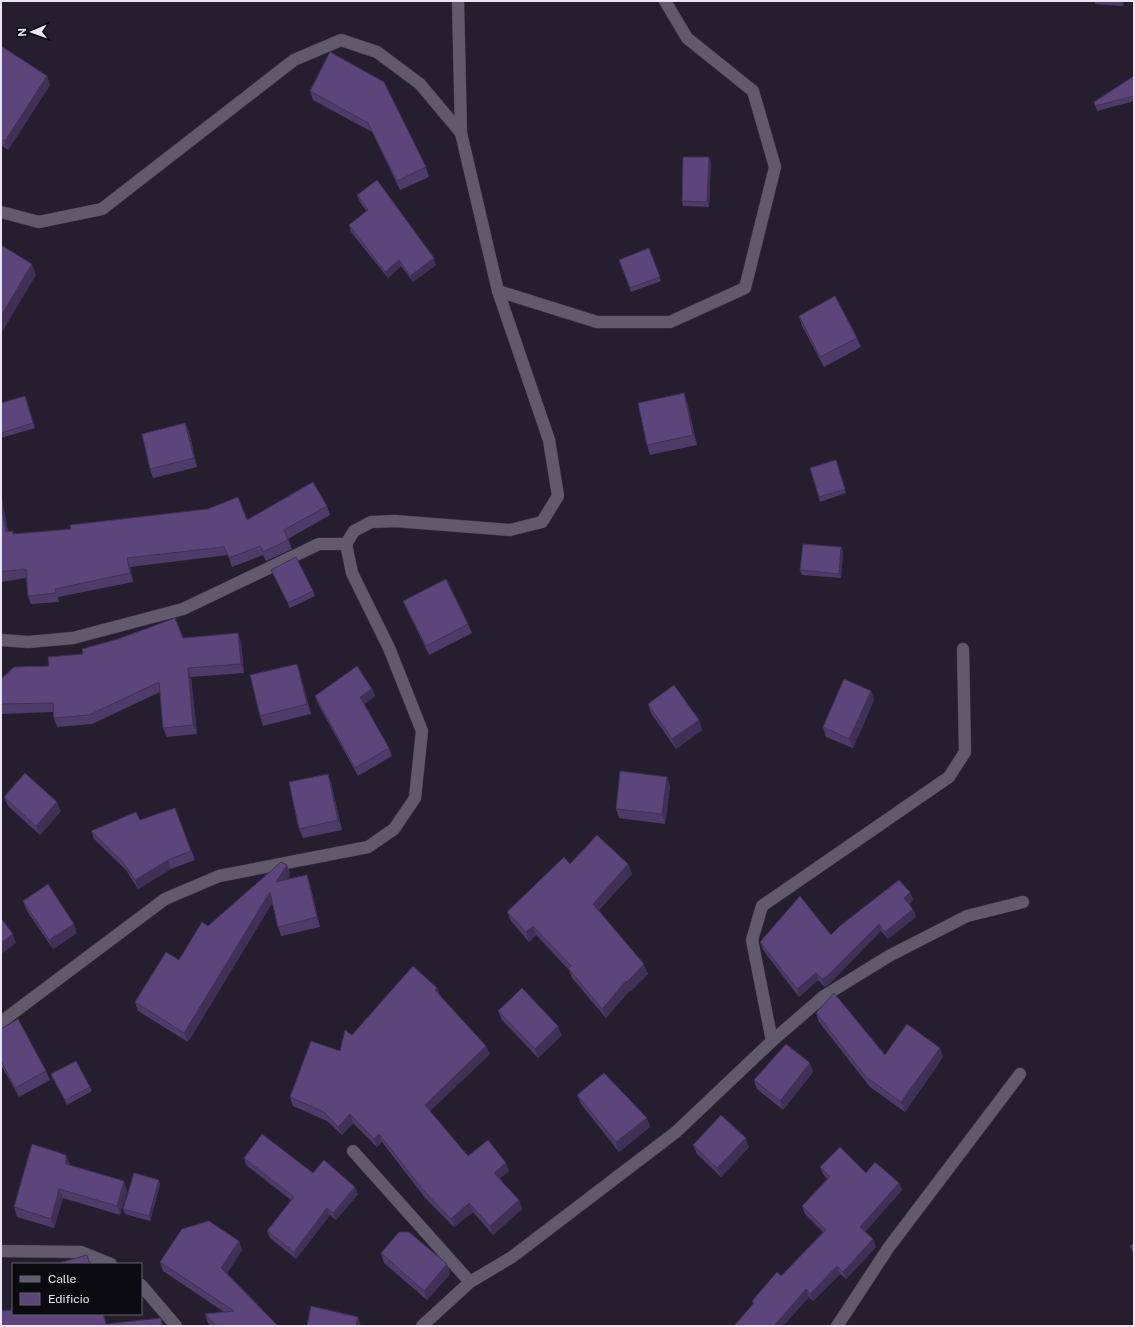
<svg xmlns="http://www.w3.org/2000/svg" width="1135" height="1327" font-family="'Public Sans',sans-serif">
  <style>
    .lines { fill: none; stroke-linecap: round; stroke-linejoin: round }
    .minor-casing { stroke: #3e3946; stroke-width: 13 }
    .minor { stroke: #615a6d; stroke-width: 12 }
    .wall { fill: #4e3b69 }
    .shaded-wall { fill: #403055 }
    .building { fill: #5b457a; stroke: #403055 }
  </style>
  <rect width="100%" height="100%" fill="#241e2e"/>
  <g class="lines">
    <defs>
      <g id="minor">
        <polyline points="1,212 39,222 102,209 294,60 341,40 377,52 420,84 461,133"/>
        <polyline points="498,291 597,322 670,322 745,288 775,167 753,91 687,38 665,1"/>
        <polyline points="1,640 28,642 73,638 183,609 319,544 346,544"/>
        <polyline points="1,1022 165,899 219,876 368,847 394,829 415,798 422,731 389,648 352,573 346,544 354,531 371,522 395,521 510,530 542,522 558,496 549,440 498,291 461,133 458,1"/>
        <polyline points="772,1041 752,940 762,906 949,777 965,752 963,649"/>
        <polyline points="353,1151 470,1282"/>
        <polyline points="1,1251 81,1252 111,1264"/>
        <polyline points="141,1285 176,1326"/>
        <polyline points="422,1326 470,1282 512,1257 676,1132 772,1041 824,996 889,956 967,916 1023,902"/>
        <polyline points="837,1326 889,1247 1020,1074"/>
      </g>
    </defs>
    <use href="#minor" class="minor-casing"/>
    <use href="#minor" class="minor"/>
  </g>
  <g class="wall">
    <polygon points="1094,1 1124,1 1123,6 1095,4"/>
    <polygon points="1,46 47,76 50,85 8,150 1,145"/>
    <polygon points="330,52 426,167 429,177 400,190 372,132 313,100 310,91"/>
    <polygon points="1134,76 1134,101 1097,111 1094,102"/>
    <polygon points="711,162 709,207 683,206 682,201"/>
    <polygon points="357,195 436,265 413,282 401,266 388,278 351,232 349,225 367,212 360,202"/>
    <polygon points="649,248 661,281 631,292 619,260"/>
    <polygon points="799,316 857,338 861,347 824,367 802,326"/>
    <polygon points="684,393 687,402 697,445 650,455 647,445"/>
    <polygon points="27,401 35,428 1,438 1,403"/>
    <polygon points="185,423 189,432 197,467 153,478 150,469"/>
    <polygon points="836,460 846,493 820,502 810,468"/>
    <polygon points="1,496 8,532 14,534 247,520 327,506 330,515 288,539 292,549 266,561 263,555 232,567 228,555 130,567 133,582 58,597 59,602 31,604 28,596 26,578 1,582"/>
    <polygon points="841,547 843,552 841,578 802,575 800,570"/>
    <polygon points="271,570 313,591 315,596 290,608"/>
    <polygon points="403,601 468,624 472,633 429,655 407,610"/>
    <polygon points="183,638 241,642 244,673 191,677 197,734 167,737 163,728 160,692 92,724 57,727 54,718 53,712 1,714 1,679 49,666 83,654"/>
    <polygon points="300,673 311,714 263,726 260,716"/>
    <polygon points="372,689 375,696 364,704 389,748 392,756 358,776 318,704 315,696"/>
    <polygon points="871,691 874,700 853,748 826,737 823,727"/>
    <polygon points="648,704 699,720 702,730 676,749 651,713"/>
    <polygon points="328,774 331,783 342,830 303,838 299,829"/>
    <polygon points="670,786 665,824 619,818 616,809"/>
    <polygon points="4,797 61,811 40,835 8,806"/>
    <polygon points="175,808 195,860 171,869 138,889 126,870 94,839 91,831 140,820"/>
    <polygon points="570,864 628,864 632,874 599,910 648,974 631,991 630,990 606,1018 572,978 569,970 536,935 529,942 511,921 507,912"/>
    <polygon points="287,865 290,874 287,879 307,875 310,884 320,927 281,936 278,927 272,903 188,1042 138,1011 135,1002 179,960 208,926"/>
    <polygon points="910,892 913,900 909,904 913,909 916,917 888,939 881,931 829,984 825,987 818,980 799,997 763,950 760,942 831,935"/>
    <polygon points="23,901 77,933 53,949 27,911"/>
    <polygon points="437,988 440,996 490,1054 430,1111 468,1156 506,1163 509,1171 499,1179 519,1200 522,1209 493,1235 473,1212 454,1227 426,1199 382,1142 377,1147 353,1123 342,1135 327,1121 293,1106 290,1097 340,1051 352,1035"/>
    <polygon points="498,1011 562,1035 538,1058 502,1020"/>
    <polygon points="816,1013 885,1055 943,1057 905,1112 870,1087 819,1022"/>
    <polygon points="1,1029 46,1071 50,1080 19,1097 1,1065"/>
    <polygon points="813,1072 783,1110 757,1089 754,1080"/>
    <polygon points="51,1074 90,1087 92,1091 67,1105 53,1079"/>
    <polygon points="577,1095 647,1118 650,1127 619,1152 581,1104"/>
    <polygon points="693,1145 749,1147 721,1177 697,1154"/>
    <polygon points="244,1158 313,1173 358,1194 336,1220 330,1215 296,1259 270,1238 267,1231 291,1200 246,1165"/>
    <polygon points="70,1164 70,1165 124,1181 127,1191 120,1215 63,1198 54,1228 17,1217 14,1207"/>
    <polygon points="820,1167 866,1173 899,1183 902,1190 865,1232 876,1247 846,1279 840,1274 813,1301 809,1297 783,1326 734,1326 753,1304 752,1301 781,1276 823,1232 805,1214 802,1206 827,1179 823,1174"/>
    <polygon points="159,1180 160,1185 150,1221 125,1214 123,1209"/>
    <polygon points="239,1241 242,1250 227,1273 278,1326 210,1326 208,1323 205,1314 224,1312 163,1271 160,1262"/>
    <polygon points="381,1253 447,1264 450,1274 427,1300 384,1263"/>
  </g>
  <g class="shaded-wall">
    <polygon points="1121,1 1124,1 1123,6 1121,2"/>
    <polygon points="47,76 50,85 8,150 5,141"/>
    <polygon points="709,157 711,162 709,207 707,202"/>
    <polygon points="434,258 436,265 413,282 410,276"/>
    <polygon points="399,260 401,266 388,278 385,272"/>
    <polygon points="32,264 36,275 1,334 1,316"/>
    <polygon points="684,393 687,402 697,445 693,435"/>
    <polygon points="185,423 189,432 197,467 194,458"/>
    <polygon points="1,496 2,499 10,541 6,532 1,502"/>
    <polygon points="841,547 843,552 841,578 839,574"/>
    <polygon points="127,558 130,567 133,582 130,573"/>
    <polygon points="238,633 241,642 244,673 241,664"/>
    <polygon points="297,664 300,673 311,714 307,704"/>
    <polygon points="188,668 191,677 197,734 193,725"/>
    <polygon points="372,689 375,696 363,705 360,697"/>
    <polygon points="871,691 874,700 853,748 849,739"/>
    <polygon points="699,720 702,730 676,749 672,739"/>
    <polygon points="328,774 331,783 342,830 338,820"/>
    <polygon points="667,777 670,786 665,824 662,814"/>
    <polygon points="57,802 61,811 40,835 36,826"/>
    <polygon points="168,860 171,869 138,889 135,880"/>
    <polygon points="628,864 632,874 596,913 593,904"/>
    <polygon points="287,865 290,874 280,891 276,882"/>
    <polygon points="307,875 310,884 320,927 317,917"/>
    <polygon points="270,892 273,902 188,1042 184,1033"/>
    <polygon points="910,892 913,900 907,906 904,898"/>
    <polygon points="913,909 916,917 888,939 885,932"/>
    <polygon points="74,924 77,933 53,949 49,940"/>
    <polygon points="879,924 881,931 829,984 825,987 822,979"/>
    <polygon points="533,926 536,935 529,942 526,932"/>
    <polygon points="13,934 16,943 1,954 1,943"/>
    <polygon points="644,964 648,974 631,991 627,982"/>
    <polygon points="816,973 818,980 799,997 797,989"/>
    <polygon points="626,981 630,990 606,1018 602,1009"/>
    <polygon points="437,988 440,996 435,990"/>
    <polygon points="558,1026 562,1035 538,1058 535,1049"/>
    <polygon points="486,1046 490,1054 428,1113 425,1105"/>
    <polygon points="940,1048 943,1057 905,1112 901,1102"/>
    <polygon points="810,1063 813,1072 783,1110 780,1101"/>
    <polygon points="350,1114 353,1123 342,1135 338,1127"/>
    <polygon points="647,1118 650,1127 619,1152 616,1142"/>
    <polygon points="379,1134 382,1142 377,1147 374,1139"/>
    <polygon points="746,1138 749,1147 721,1177 717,1168"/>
    <polygon points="66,1155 70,1164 70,1173 66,1164"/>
    <polygon points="506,1163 509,1171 497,1181 494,1173"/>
    <polygon points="159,1180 160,1185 150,1221 149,1216"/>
    <polygon points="124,1181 127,1191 120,1215 117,1206"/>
    <polygon points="899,1183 902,1190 862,1235 860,1227"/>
    <polygon points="355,1187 358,1194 336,1220 333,1213"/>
    <polygon points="59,1189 63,1198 54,1228 51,1219"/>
    <polygon points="519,1200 522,1209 493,1235 490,1226"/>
    <polygon points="469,1203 473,1212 454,1227 451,1219"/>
    <polygon points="327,1208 330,1215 296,1259 294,1252"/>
    <polygon points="873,1239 876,1247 846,1279 843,1272"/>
    <polygon points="239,1241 242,1250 225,1277 221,1268"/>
    <polygon points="447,1264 450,1274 427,1300 424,1291"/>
    <polygon points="837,1266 840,1274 813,1301 810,1294"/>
    <polygon points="806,1289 809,1297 783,1326 774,1326"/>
    <polygon points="103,1314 104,1314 107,1326"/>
    <polygon points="358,1317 361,1326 356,1326"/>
    <polygon points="161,1318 164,1326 162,1326"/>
  </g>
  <g class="building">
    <polygon points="1,46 47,76 5,141 1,139"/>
    <polygon points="330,52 384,82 426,167 397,181 368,123 310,91"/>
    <polygon points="1134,76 1134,96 1095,106 1094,102"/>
    <polygon points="683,157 709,157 707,202 682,201"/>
    <polygon points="377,180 434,258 410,276 399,260 385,272 349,225 368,210 357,195"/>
    <polygon points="1,245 32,264 1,316"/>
    <polygon points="649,248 660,277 630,288 619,260"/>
    <polygon points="835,296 857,338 820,357 799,316"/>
    <polygon points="684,393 693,435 647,445 638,403"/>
    <polygon points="25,396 33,423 1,433 1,403"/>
    <polygon points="185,423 194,458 150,469 142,434"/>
    <polygon points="836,460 845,489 819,497 810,468"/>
    <polygon points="313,482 327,506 284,530 288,540 263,552 260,546 229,558 224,547 127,558 130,573 55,589 56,593 28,596 26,569 1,572 1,502 6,532 13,531 13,534 71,529 70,525 208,509 238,497 247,520"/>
    <polygon points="803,544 841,547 839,574 800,570"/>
    <polygon points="296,557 313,591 288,603 271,570"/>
    <polygon points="446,579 468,624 426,646 403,601"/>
    <polygon points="175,618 183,638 238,633 241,664 188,668 193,725 163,728 159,682 89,715 54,718 53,703 1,704 1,679 14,667 49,666 48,657 83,654 82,649 118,639"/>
    <polygon points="297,664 307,704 260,716 250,675"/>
    <polygon points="357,666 372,689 360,697 389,748 355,768 315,696"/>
    <polygon points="844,679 871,691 849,739 823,727"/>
    <polygon points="674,685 699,720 672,739 648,704"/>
    <polygon points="620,771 667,777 662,814 616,809"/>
    <polygon points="25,773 57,802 36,826 4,797"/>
    <polygon points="328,774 338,820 299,829 289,782"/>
    <polygon points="175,808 191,851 168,860 135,880 123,862 91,831 136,812 140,820"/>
    <polygon points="597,835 628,864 593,904 644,964 627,982 626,981 602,1009 568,968 571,966 533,926 526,932 507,912 564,857 570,864"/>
    <polygon points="281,862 287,865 276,882 307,875 317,917 278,927 270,892 184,1033 135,1002 166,952 179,960 202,922 208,926"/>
    <polygon points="899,880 910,892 904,898 913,909 885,932 879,924 826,977 822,979 816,973 797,989 760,942 800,896 831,935 841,925"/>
    <polygon points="48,884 74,924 49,940 23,901"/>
    <polygon points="1,918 13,934 1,943"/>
    <polygon points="413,966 437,988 435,990 486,1046 425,1105 468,1156 488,1140 506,1163 494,1173 519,1200 490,1226 469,1203 451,1219 423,1190 379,1134 374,1139 350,1114 338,1127 324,1112 290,1097 311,1041 340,1051 345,1030 352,1035"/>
    <polygon points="522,988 558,1026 535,1049 498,1011"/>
    <polygon points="834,993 885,1055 907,1024 940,1048 901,1102 867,1078 816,1013"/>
    <polygon points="18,1019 46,1071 15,1088 1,1061 1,1029"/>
    <polygon points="786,1044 810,1063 780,1101 754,1080"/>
    <polygon points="76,1061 90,1087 65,1100 51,1074"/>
    <polygon points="604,1073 647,1118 616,1142 577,1095"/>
    <polygon points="721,1115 746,1138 717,1168 693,1145"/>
    <polygon points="262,1134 313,1173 324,1160 355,1187 333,1213 327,1208 294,1252 267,1231 294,1197 244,1158"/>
    <polygon points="32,1144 66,1155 66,1164 124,1181 117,1206 59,1189 51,1219 14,1207"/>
    <polygon points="840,1147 866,1173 875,1162 899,1183 860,1227 873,1239 843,1272 837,1266 810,1294 806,1289 774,1326 734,1326 754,1303 752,1301 777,1272 781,1276 826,1230 802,1206 830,1177 820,1167"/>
    <polygon points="134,1173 159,1180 149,1216 123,1209"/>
    <polygon points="209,1221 239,1241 221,1268 278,1326 216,1326 205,1314 234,1311 160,1262 182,1229"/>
    <polygon points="399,1232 409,1232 447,1264 424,1291 381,1253"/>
    <polygon points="1134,1244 1134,1255 1130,1246"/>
    <polygon points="87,1255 90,1264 55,1264"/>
    <polygon points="311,1306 358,1317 356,1326 307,1326"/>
    <polygon points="13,1310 13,1314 103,1314 106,1324 161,1318 162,1326 1,1326 1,1311"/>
  </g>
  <rect width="1135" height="1327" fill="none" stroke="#e9e6f1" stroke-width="4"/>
  <rect x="12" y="1263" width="130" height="52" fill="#0c0a11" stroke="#64626b"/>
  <rect x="20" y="1276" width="20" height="6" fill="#615a6d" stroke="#64626b"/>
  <text x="48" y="1283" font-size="12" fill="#e9e6f1">Calle</text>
  <rect x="20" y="1293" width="20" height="12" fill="#5b457a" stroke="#64626b"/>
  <text x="48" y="1303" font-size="12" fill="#e9e6f1">Edificio</text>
  <g transform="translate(32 32) rotate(268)" stroke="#0c0a11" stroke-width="3" paint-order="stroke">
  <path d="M0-3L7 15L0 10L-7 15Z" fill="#e9e6f1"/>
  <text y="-6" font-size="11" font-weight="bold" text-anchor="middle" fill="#e9e6f1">N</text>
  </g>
</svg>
